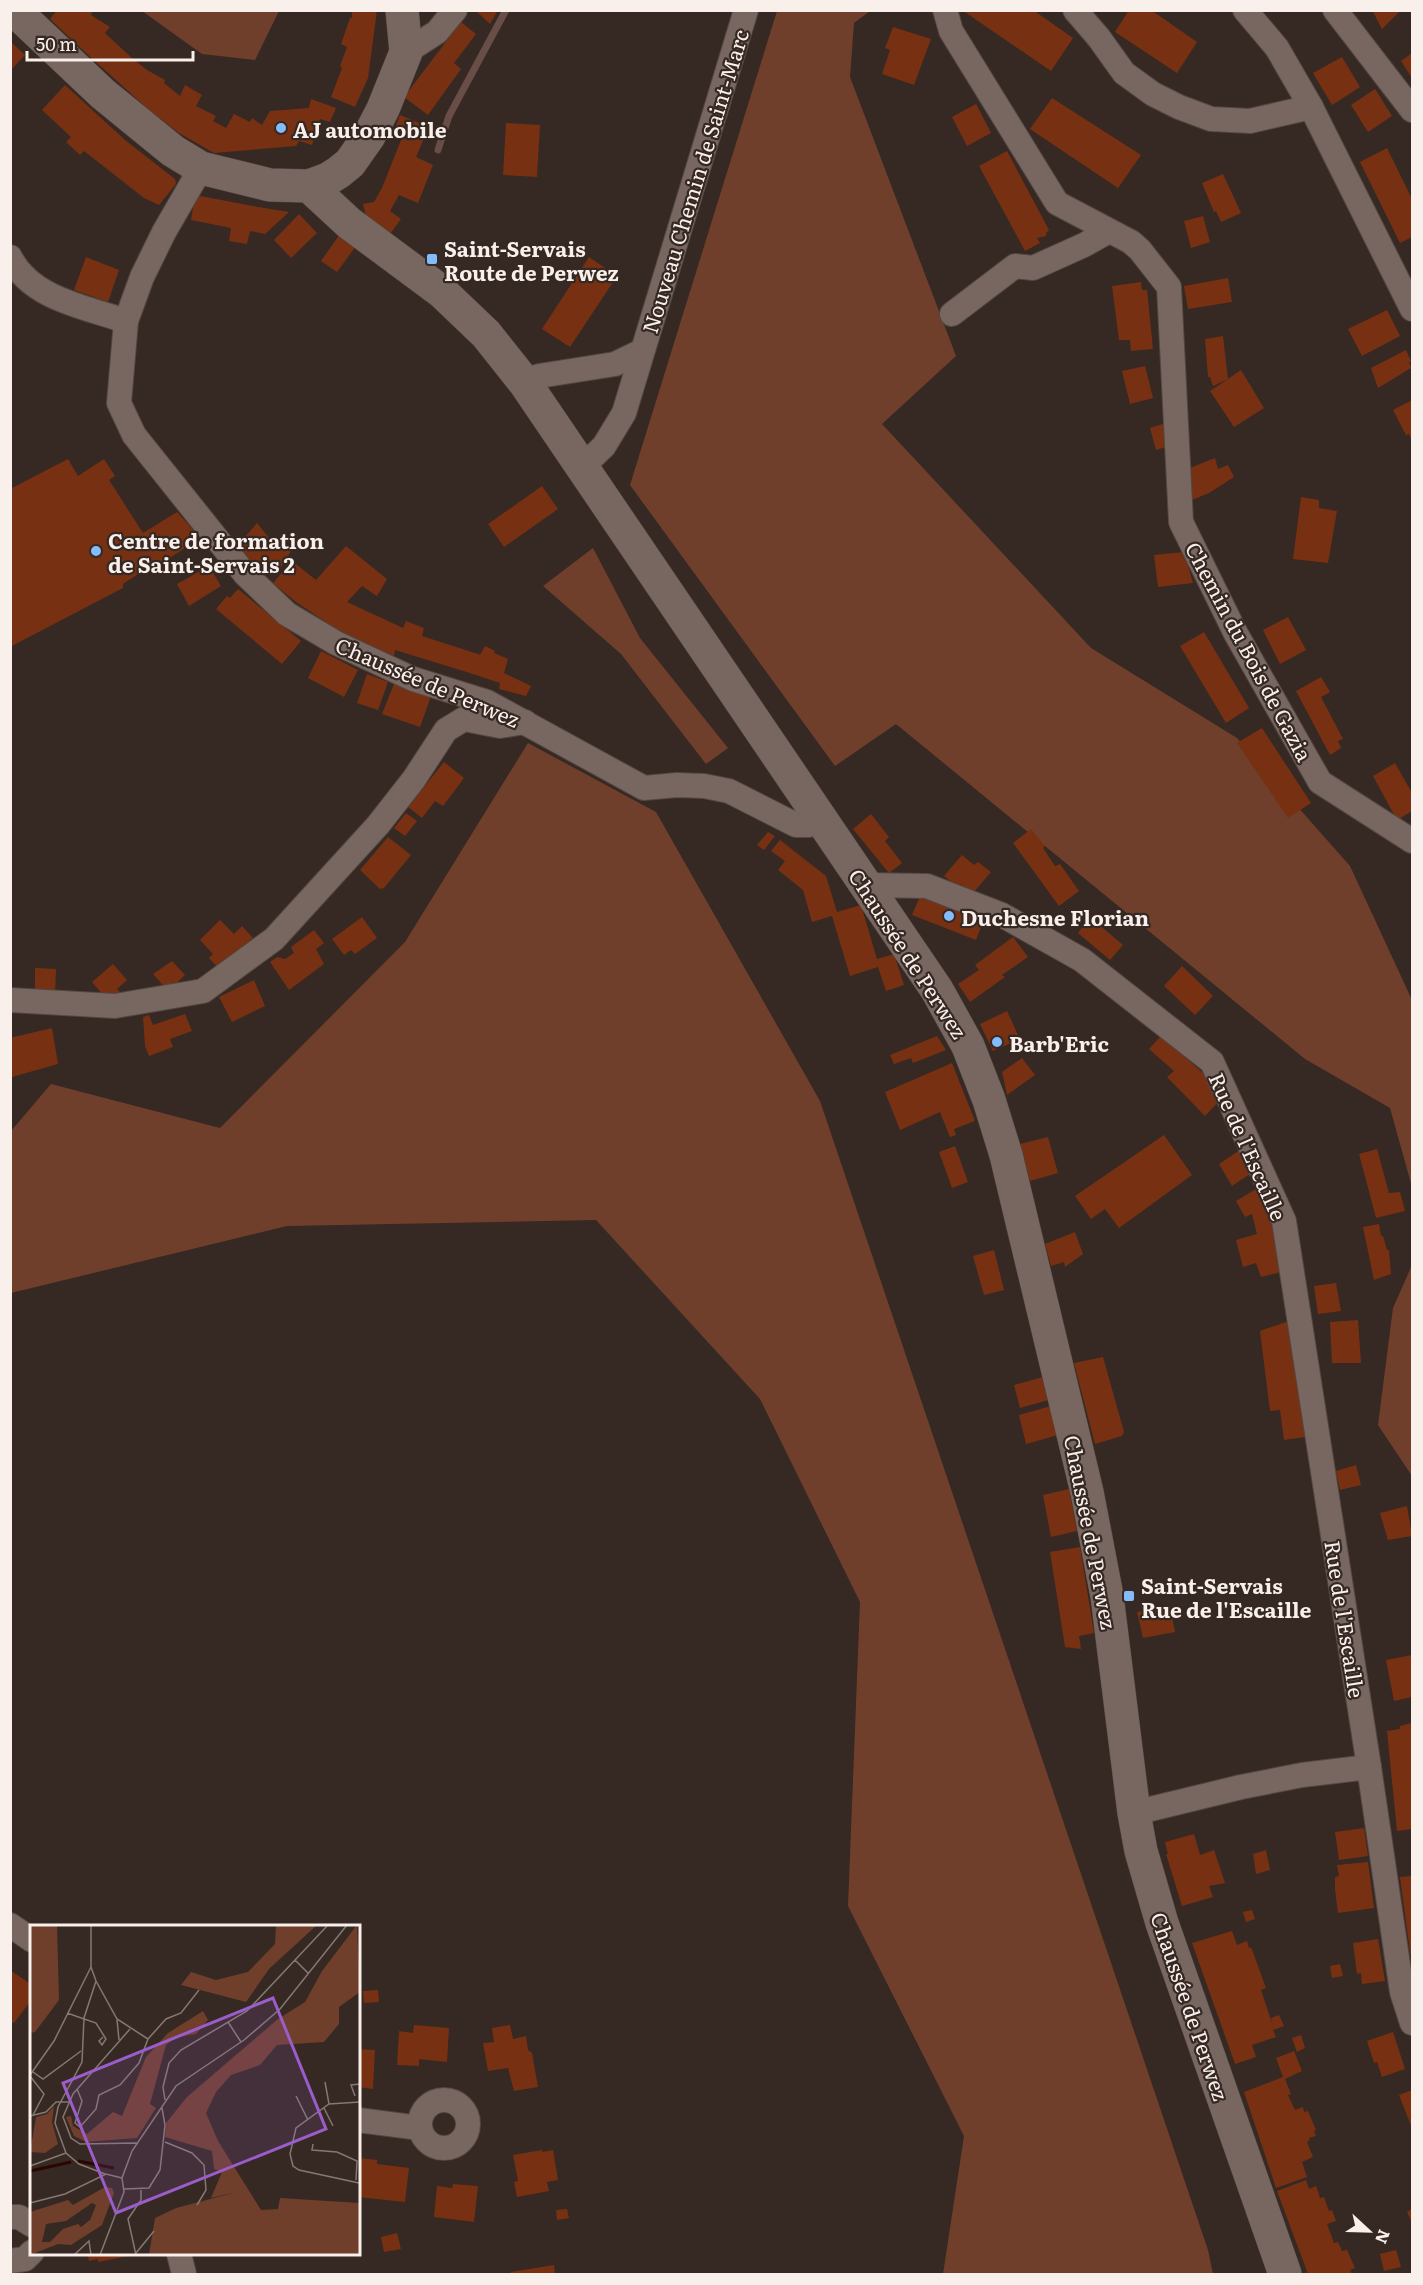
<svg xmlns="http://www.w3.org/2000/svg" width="1423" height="2285" font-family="Literata,serif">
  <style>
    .green { fill: #6f3f2c }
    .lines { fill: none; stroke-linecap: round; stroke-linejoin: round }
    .stream { stroke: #694d47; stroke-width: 7 }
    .building { fill: #773112 }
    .minor-casing { stroke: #524742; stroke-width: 26 }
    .secondary-casing { stroke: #524742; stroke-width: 34 }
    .minor { stroke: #776760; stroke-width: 24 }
    .secondary { stroke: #776760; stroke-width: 33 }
    .poi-dot { fill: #84bcfb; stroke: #362823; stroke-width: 2 }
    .labels { text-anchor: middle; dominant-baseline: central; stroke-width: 4.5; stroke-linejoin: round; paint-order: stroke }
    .poi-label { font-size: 21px; font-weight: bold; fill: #f9f0ec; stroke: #362823; text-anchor: start }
    .street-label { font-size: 21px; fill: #f9f0ec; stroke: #362823 }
    .inset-river { fill: none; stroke: #2b0700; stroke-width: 3 }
    .inset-road { fill: none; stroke: #847873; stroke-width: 1.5 }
    .view { fill: #9a5dca; fill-opacity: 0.15; stroke: #9a5dca; stroke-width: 3 }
    .inset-edge { fill: none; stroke: #f9f0ec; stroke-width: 3 }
  </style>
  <rect width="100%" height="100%" fill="#362823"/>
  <g class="green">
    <polygon points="142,11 279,11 255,60 202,54"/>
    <polygon points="777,11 870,11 854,23 850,77 956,356 882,424 1091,648 1237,738 1350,866 1412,1000 1412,1187 1390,1108 1305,1059 896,724 835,766 630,485"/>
    <polygon points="593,548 640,638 728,748 706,764 621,654 543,586"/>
    <polygon points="528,743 656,812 820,1101 1208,2250 1213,2274 943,2274 964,2136 848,1906 860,1602 760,1399 596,1220 287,1226 11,1293 11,1131 51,1084 220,1128 405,942"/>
    <polygon points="1412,1265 1412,1476 1378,1425 1393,1308"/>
  </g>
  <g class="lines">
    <polyline class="stream" points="438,150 449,116 506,10"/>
  </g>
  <g class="building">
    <polygon points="57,10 93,10 91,15 110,27 105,33 133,59 147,70 165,80 164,83 180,96 185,85 202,95 196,106 216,116 213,121 226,128 234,114 250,122 252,118 262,125 270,111 309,108 311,99 336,108 330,122 320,119 312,145 299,141 296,146 214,153 179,133 148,109 86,53 50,19"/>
    <polygon points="352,10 377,10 368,78 355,107 331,97 342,68 340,66 347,47 341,44 350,18 352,18"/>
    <polygon points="475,10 498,10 490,24"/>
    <polygon points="962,10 1033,10 1073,38 1051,71"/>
    <polygon points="1129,10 1151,10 1197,42 1177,73 1115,32"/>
    <polygon points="1372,10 1401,10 1382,29"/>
    <polygon points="461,22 476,34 454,63 461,69 428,115 404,97"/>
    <polygon points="893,27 931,39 914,85 882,74 890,50 885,48"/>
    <polygon points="10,41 25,55 10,71"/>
    <polygon points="1412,53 1412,78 1401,61"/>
    <polygon points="1342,57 1360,87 1332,105 1313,73"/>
    <polygon points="65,85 125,140 175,179 176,184 159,205 144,198 84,151 80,155 66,142 71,137 42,110"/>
    <polygon points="1375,89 1392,116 1368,132 1351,105"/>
    <polygon points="1052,98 1141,155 1118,188 1030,129"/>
    <polygon points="976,104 991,133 967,146 952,117"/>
    <polygon points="400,115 429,127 416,157 433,165 418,203 399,195 390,211 401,219 390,234 366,216 363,204 374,202 382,188 403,135 394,131"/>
    <polygon points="506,123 540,125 537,177 503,175"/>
    <polygon points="1387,148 1412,199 1412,237 1400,243 1360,162"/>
    <polygon points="1007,151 1049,230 1046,233 1046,236 1037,238 1040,243 1025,251 979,166"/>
    <polygon points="1223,174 1241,213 1221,222 1216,211 1214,212 1202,183"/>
    <polygon points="195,195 253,206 289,212 265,234 250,231 247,244 229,241 231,228 191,220"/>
    <polygon points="299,214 317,233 291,258 274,240"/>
    <polygon points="1203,216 1210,242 1191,248 1184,221"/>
    <polygon points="340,234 356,246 337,272 321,261"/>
    <polygon points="86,257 119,270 108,302 74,290"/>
    <polygon points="589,257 617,276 570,347 542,329"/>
    <polygon points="1228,278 1232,302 1188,309 1184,286"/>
    <polygon points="1141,282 1142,290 1147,290 1153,349 1131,351 1130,340 1119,340 1112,286"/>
    <polygon points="1387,310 1400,336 1362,356 1348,329"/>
    <polygon points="1223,336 1228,379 1241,370 1264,408 1234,427 1210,391 1228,379 1213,386 1210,377 1208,377 1205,339"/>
    <polygon points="1406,350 1411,361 1409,362 1411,368 1378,388 1371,368"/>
    <polygon points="1145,366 1153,398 1130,404 1122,371"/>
    <polygon points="1412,400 1412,441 1409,434 1406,435 1393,410"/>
    <polygon points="1169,422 1176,444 1156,450 1150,428"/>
    <polygon points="1215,458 1218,469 1228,465 1234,477 1209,493 1192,500 1182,471"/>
    <polygon points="68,459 78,476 104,459 115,476 109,480 143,533 177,512 197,534 196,541 160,564 158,561 123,584 123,588 10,647 10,489"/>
    <polygon points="542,486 558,509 504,547 488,524"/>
    <polygon points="1301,497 1319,500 1319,508 1337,511 1328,563 1293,559"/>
    <polygon points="257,523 269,538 272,536 293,548 276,575 250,560 238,545"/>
    <polygon points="346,546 387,579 377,596 362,586 347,602 403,628 406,621 424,628 422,636 478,654 480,655 485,646 495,651 494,653 508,659 504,673 531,686 526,696 499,689 500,683 470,673 395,650 394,656 338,630 296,602 273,583 292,561 316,580"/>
    <polygon points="1184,552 1193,583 1158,587 1154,555"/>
    <polygon points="209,566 221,586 189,606 177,584"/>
    <polygon points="238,589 301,641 282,664 216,609 227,596 230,598"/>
    <polygon points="1288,617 1306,650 1280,664 1263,630"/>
    <polygon points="1204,632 1249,708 1226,723 1180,646"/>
    <polygon points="321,651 358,670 344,697 308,678"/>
    <polygon points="367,674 388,682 378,710 357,703"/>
    <polygon points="1321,677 1330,692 1321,697 1343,739 1338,741 1341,748 1330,755 1296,691"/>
    <polygon points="394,684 431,696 420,727 382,714"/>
    <polygon points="1262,728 1311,803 1288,818 1237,743"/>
    <polygon points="444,762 464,778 443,806 435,801 422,818 408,807"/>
    <polygon points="1395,763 1412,793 1412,811 1397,820 1373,776"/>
    <polygon points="406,813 417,821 405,836 394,828"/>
    <polygon points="871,814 889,837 885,841 902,863 889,873 853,829"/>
    <polygon points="1031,829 1045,846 1043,848 1055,866 1060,864 1079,891 1059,906 1013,843"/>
    <polygon points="768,832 775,836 764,850 757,845"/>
    <polygon points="388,837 411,855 384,888 380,889 360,870"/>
    <polygon points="780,840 826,876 837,912 861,905 877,959 894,954 904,985 886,991 878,967 850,976 832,916 812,922 803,890 778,870 785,861 771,851"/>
    <polygon points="962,855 974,865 978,862 991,872 973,893 960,884 957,886 944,876"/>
    <polygon points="921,894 985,916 976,940 912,915"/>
    <polygon points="362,917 377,938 355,954 351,950 344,955 332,939"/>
    <polygon points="1090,917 1123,945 1110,960 1078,933"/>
    <polygon points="220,920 234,934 242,926 253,938 220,970 209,958 213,954 200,940"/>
    <polygon points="314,930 324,943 316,949 324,964 289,990 270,962 277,957 285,959 294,953 291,947"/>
    <polygon points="1013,937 1028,957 1002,975 1005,977 970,1002 958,984 979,970 975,965"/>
    <polygon points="172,961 185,975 168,991 153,974"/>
    <polygon points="113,964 127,980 117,989 120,992 108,1001 92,982"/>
    <polygon points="1182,966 1213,996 1195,1015 1164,986"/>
    <polygon points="35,968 56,969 55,997 35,997"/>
    <polygon points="254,980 265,1006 232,1022 219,997"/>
    <polygon points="1007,1011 1020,1039 993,1051 980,1024"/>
    <polygon points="185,1014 192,1031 170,1039 173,1047 149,1056 145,1046 143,1017 149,1015 153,1025"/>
    <polygon points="52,1028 58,1064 12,1077 10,1038"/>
    <polygon points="937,1036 946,1050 913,1063 911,1058 894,1064 890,1055"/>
    <polygon points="1161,1036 1203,1073 1221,1099 1205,1116 1167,1077 1174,1071 1149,1049"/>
    <polygon points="1022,1058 1035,1075 1007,1095 1002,1072"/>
    <polygon points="952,1063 975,1121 954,1129 956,1135 950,1137 940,1112 900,1130 885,1092"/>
    <polygon points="1164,1135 1192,1175 1119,1228 1105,1209 1091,1219 1075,1196"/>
    <polygon points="1048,1137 1058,1173 1030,1181 1020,1144"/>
    <polygon points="955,1146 968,1182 952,1188 939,1152"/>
    <polygon points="1246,1146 1259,1168 1232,1186 1219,1164"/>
    <polygon points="1377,1149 1389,1193 1400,1192 1405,1211 1376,1218 1359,1154"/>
    <polygon points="1261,1186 1289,1270 1261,1277 1256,1263 1243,1267 1236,1240 1257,1234 1252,1214 1245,1217 1236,1201"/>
    <polygon points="1379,1224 1381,1236 1383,1236 1387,1250 1389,1250 1391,1274 1374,1280 1363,1227"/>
    <polygon points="1075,1232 1083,1254 1065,1267 1064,1262 1051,1266 1045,1244"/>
    <polygon points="994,1250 1004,1290 984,1295 973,1256"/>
    <polygon points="1336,1283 1341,1311 1318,1314 1314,1286"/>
    <polygon points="1358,1320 1361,1363 1332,1363 1330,1322"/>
    <polygon points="1289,1321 1312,1436 1284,1440 1280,1410 1270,1411 1260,1331"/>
    <polygon points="1103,1357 1124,1432 1122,1436 1095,1444 1074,1363"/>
    <polygon points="1043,1377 1049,1400 1020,1408 1014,1385"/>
    <polygon points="1051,1406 1058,1435 1026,1444 1019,1415"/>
    <polygon points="1356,1465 1361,1485 1340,1490 1336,1471"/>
    <polygon points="1069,1489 1077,1531 1051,1537 1043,1495"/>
    <polygon points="1407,1506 1412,1536 1388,1540 1380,1513"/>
    <polygon points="1080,1547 1094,1633 1079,1636 1081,1649 1065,1647 1050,1552"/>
    <polygon points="1170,1606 1175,1632 1143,1638 1137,1612"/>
    <polygon points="1412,1655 1412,1697 1394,1701 1386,1660"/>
    <polygon points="1412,1723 1412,1829 1397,1831 1387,1731 1400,1729 1400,1726"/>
    <polygon points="1364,1828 1368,1856 1339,1860 1335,1832"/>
    <polygon points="1194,1834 1200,1855 1214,1850 1225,1883 1209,1886 1213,1897 1182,1906 1166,1854 1168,1854 1165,1842"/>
    <polygon points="1266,1850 1270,1870 1256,1874 1253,1854"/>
    <polygon points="1368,1862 1374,1908 1338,1913 1335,1889 1335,1877 1339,1876 1337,1865"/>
    <polygon points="1412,1876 1412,1959 1411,1959 1400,1877"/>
    <polygon points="1252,1910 1255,1919 1246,1922 1243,1912"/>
    <polygon points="1232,1931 1237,1945 1247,1941 1249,1948 1251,1947 1266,1988 1261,1990 1273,2026 1271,2018 1279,2015 1284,2026 1273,2030 1276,2037 1252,2045 1256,2057 1235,2064 1192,1943"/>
    <polygon points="1378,1939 1385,1981 1362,1984 1361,1973 1357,1974 1353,1943"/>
    <polygon points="1340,1964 1343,1976 1332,1978 1330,1966"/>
    <polygon points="10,1970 32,1985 32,1999 14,2023 10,2021"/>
    <polygon points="378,1990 379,2002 364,2003 363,1991"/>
    <polygon points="414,2025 449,2028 447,2062 419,2059 419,2066 397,2065 399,2031 413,2033"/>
    <polygon points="510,2025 513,2039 526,2036 528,2050 532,2053 538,2087 514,2091 508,2068 488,2071 483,2043 494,2042 492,2028"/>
    <polygon points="1393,2032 1405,2069 1382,2077 1377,2062 1374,2063 1367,2041"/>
    <polygon points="1301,2035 1305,2048 1297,2052 1292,2038"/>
    <polygon points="358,2049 375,2050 373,2089 358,2087"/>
    <polygon points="1294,2051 1302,2071 1285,2079 1291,2094 1288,2095 1295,2110 1303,2107 1304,2112 1308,2111 1316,2130 1314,2131 1316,2136 1309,2138 1310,2140 1307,2142 1313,2157 1302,2162 1307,2177 1276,2188 1244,2092 1283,2077 1276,2058"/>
    <polygon points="1412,2090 1412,2128 1399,2095"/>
    <polygon points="542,2150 542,2152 553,2150 558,2180 547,2182 549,2191 517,2197 514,2182 518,2181 513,2155"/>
    <polygon points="359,2158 377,2160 377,2164 409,2168 405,2202 358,2197"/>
    <polygon points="1306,2180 1309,2189 1316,2186 1320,2198 1324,2197 1329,2211 1332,2210 1336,2221 1327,2224 1334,2243 1338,2242 1342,2251 1347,2250 1355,2268 1350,2270 1352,2274 1308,2274 1277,2191"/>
    <polygon points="453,2184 478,2186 474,2222 434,2217 437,2186 452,2188"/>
    <polygon points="567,2209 569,2218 557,2220 556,2210"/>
    <polygon points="1412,2209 1412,2223 1407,2212"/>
    <polygon points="397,2233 401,2249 384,2252 381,2237"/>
    <polygon points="1396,2250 1401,2267 1384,2271 1380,2254"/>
    <polygon points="88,2254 127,2254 128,2256 98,2262 98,2259 89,2261"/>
    <polygon points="554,2265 555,2274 511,2274 511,2272"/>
  </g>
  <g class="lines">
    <defs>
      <g id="minor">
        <polyline points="945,10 951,31 1057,203 1131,242 1140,250 1169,287 1181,522 1235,632 1320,782 1412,841"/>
        <polyline points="1075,10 1099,38 1124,73 1153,94 1179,107 1211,119 1250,121 1311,107"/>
        <polyline points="1245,10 1277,48 1311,107 1412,309"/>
        <polyline points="1335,10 1412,110"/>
        <polyline points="406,52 437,32 455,10"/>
        <polyline points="201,168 164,232 142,277 126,321 119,403 134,435 245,574 287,614 336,643 413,679 487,702 644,788 677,785 704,786 729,791 796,825 808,825 821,821"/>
        <path d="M10 257C31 299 85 307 126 321"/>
        <polyline points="952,314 1015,266 1033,268 1084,245 1109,231"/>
        <polyline points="525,383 539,376 615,364 642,351"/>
        <polyline points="583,466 604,446 624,413 746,10"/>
        <polyline points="865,885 927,886 1002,915 1082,960 1212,1062 1284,1221 1369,1767 1402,1992 1412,2023"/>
        <polyline points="10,1000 115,1006 203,991 274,939 378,825 414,779 446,730 464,719 500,726 525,722"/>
        <polyline points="1134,1813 1241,1787 1302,1775 1369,1767"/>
        <polyline points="10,1925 32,1940"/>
        <circle cx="444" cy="2124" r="24"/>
        <polyline points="358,2120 420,2128"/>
        <polyline points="10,2217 19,2217 32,2225"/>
        <polyline points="179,2254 184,2274"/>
        <polyline points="10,2261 25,2259 32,2252"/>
      </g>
      <g id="secondary">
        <polyline points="14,10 103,94 173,151 201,168 270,185 309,186 328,179 339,172 350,163 369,136 383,109 406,52 402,10"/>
        <polyline points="309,186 349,223 442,292 486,334 525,383 937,990 968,1046 989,1100 1006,1155 1087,1492 1107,1596 1134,1813 1141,1851 1162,1923 1285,2274"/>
      </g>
    </defs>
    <use href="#minor" class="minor-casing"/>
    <use href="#secondary" class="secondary-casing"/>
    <use href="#minor" class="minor"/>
    <use href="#secondary" class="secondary"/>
  </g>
  <g class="poi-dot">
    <circle cx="281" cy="128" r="6"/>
    <rect x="426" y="253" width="12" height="12" rx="3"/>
    <circle cx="96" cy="551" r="6"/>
    <circle cx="949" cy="916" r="6"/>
    <circle cx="997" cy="1042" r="6"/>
    <rect x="1123" y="1590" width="12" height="12" rx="3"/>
  </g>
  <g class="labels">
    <g class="poi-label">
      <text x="293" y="128">AJ automobile</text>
      <text x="444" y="247">Saint-Servais<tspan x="444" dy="24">Route de Perwez</tspan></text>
      <text x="108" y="539">Centre de formation<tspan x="108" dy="24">de Saint-Servais 2</tspan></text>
      <text x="961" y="916">Duchesne Florian</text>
      <text x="1009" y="1042">Barb'Eric</text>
      <text x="1141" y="1584">Saint-Servais<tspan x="1141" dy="24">Rue de l'Escaille</tspan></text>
    </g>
    <g class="street-label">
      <text transform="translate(694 181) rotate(-73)">Nouveau Chemin de Saint-Marc</text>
      <text transform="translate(1250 651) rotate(62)">Chemin du Bois de Gazia</text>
      <text transform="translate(428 681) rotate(23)">Chaussée de Perwez</text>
      <text transform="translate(909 953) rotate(57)">Chaussée de Perwez</text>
      <text transform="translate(1249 1146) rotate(66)">Rue de l'Escaille</text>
      <text transform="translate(1092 1532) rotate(79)">Chaussée de Perwez</text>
      <text transform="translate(1346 1619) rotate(81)">Rue de l'Escaille</text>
      <text transform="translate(1191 2006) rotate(71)">Chaussée de Perwez</text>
    </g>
  </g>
  <g transform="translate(30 1925)">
    <rect width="330" height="330" fill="#362823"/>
    <path d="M0 0H27L29 75 5 107 0 108ZM246 0H287L239 44 216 77 151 60 161 47 186 55 218 47 245 19ZM327 0 330 67 309 82V99L294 117 247 120 230 140 201 150 186 167 176 188 188 216 231 285 248 284 250 273 330 278V330H119L125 293 146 283 207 267 181 273 192 247 184 244 182 226 135 212 136 198 157 172 248 94 275 77 292 46ZM173 86 178 95 166 109 147 112 136 120 120 179 126 183 107 213 56 217 44 211 36 192 41 191 43 201 57 209 83 187 92 191 116 132 138 108ZM24 181 22 197 28 219 15 228 0 227 6 192 17 189ZM75 262 82 263 84 268 72 300 41 320 28 319 0 330V287L38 275 43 280ZM62 278 66 280 60 295 51 302 48 299 33 304 20 317H12L16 299 36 296Z" fill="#6f3f2c" fill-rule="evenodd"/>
    <path class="inset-river" d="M48 236 84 243M0 246 41 237"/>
    <path class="inset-road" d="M61 0V42L66 56 87 94 118 114M265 35 278 48M66 56 54 93 52 137 28 182 25 198 36 228 49 239 75 249M37 88 66 98 76 114 72 120 69 116 73 112M87 95 89 115M198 97 211 117M100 104 43 169 33 192 41 213 50 219 107 218M3 147 13 154 51 126M0 150 24 116 61 42M0 151 14 169 3 190M295 157 299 179M47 164 52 176 45 198 50 202 66 184 69 170 90 160 109 138 118 114 136 94 151 88 169 65M266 171 278 195M325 171 321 160 330 159M135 175 133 162 139 138 151 125 217 86 297 1M294 183 303 201M0 191 16 187 26 177H39M135 217 162 228 174 240 176 265 167 280M283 219 282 225 307 227 327 236 326 255M0 241 36 228M92 253 102 226 146 161 214 115 250 84 317 0M329 258 269 245 263 241 260 229 266 203 299 179 330 177M94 264 119 263 130 245 135 200 132 183M0 278 35 269 76 249 92 253M106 328 124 306M44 330 59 316 61 330M70 330 94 267 92 253M106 330 98 294 111 275V265"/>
    <path class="view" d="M243 73 296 204 86 288 33 158Z"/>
    <rect width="330" height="330" class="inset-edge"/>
  </g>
  <rect width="1423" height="2285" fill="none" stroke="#f9f0ec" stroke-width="24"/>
  <g transform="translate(1369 2231) rotate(112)" stroke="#362823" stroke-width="4.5" paint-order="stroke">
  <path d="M0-4.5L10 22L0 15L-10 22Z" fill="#f9f0ec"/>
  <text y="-9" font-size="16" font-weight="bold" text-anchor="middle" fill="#f9f0ec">N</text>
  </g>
  <path d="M27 51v9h166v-9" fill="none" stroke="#f9f0ec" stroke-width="3"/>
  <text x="36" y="51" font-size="18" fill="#f9f0ec" stroke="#362823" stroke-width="4.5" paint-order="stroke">50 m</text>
</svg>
